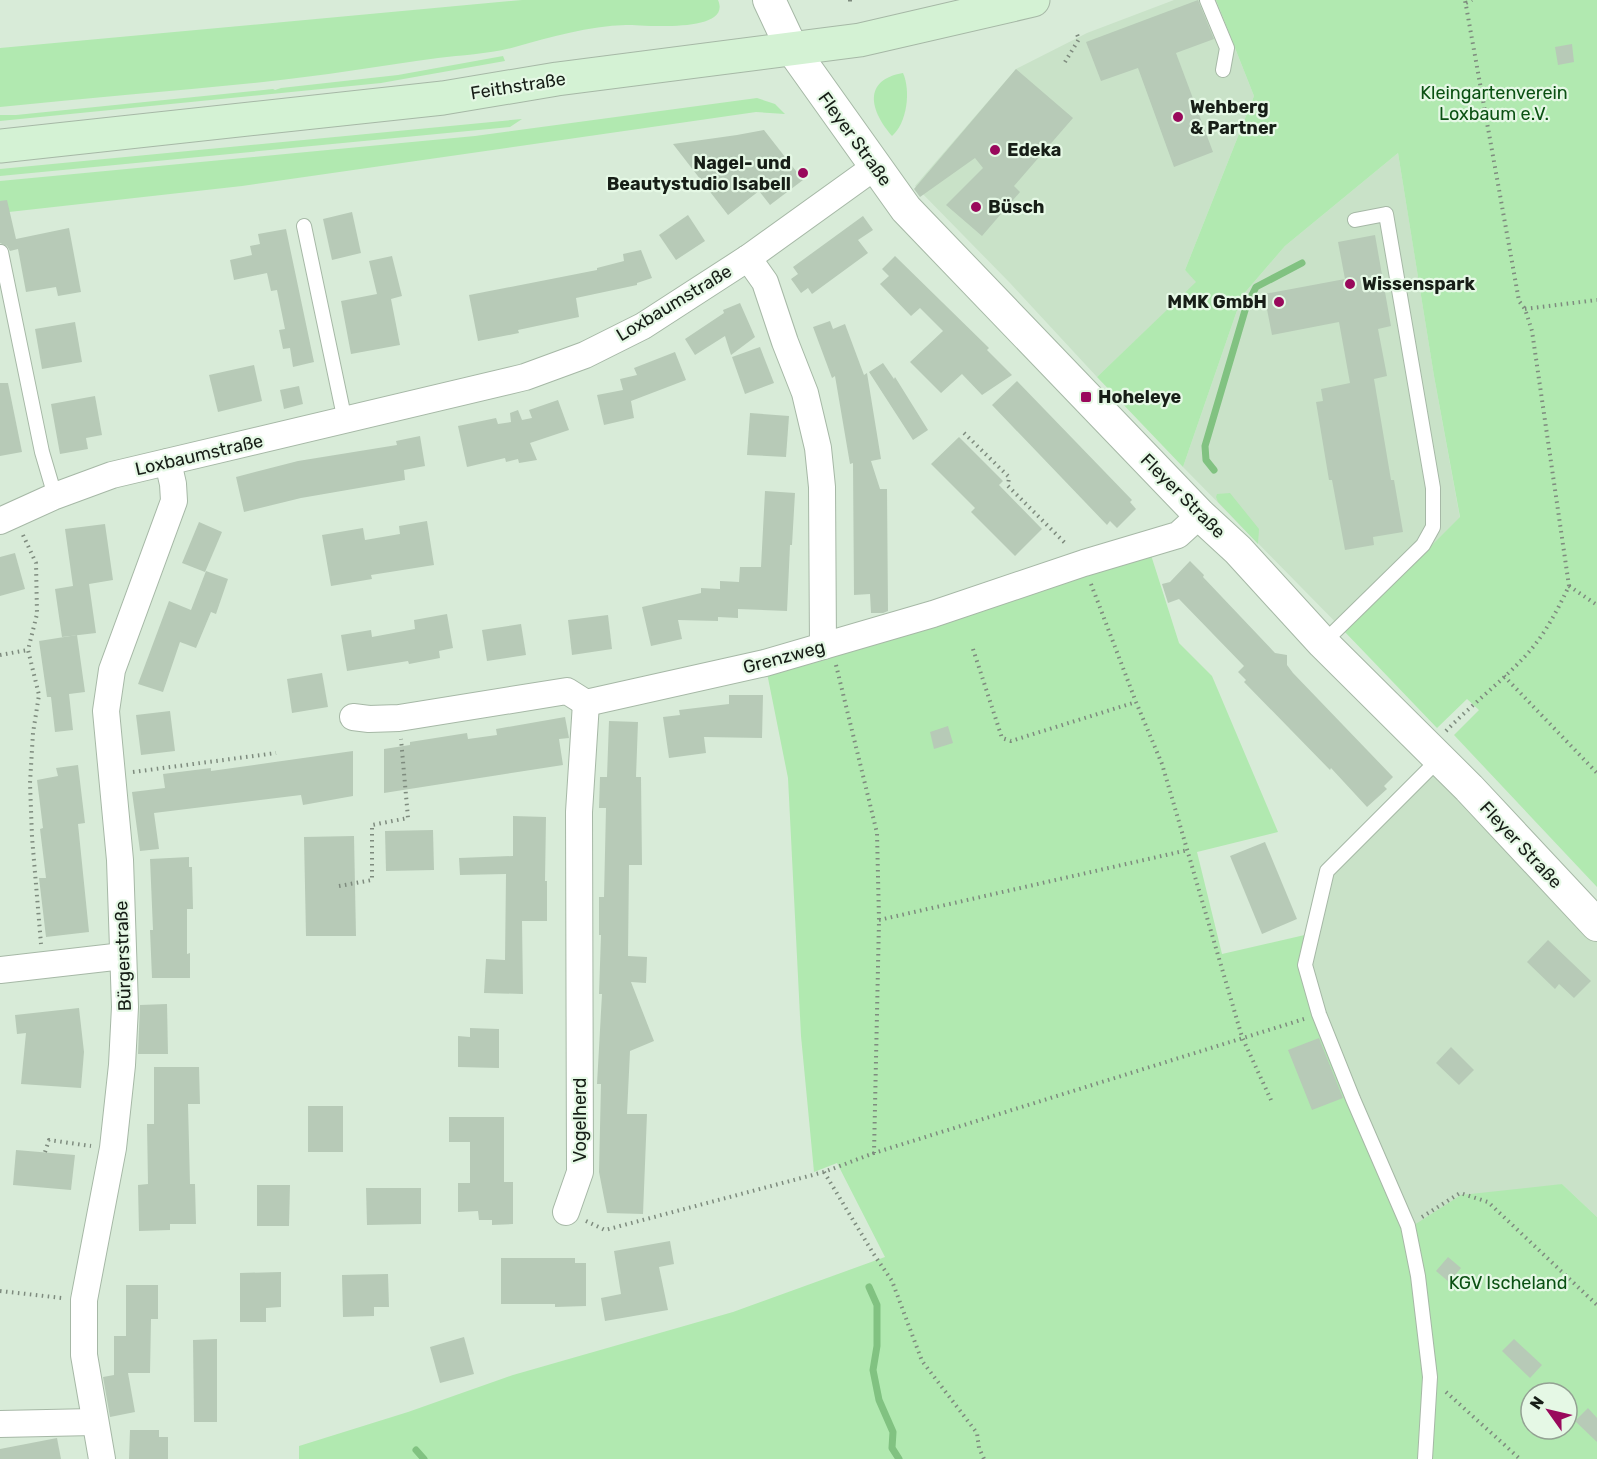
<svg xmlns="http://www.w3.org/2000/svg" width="1597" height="1459" font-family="Rubik,sans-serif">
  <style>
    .built { fill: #c9e2c8 }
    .green { fill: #b1e9b0; fill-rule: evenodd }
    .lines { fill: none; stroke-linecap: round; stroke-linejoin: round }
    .stream { stroke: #81c281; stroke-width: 7 }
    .building { fill: #b7cab7 }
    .service-casing { stroke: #a6b8a6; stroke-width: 16 }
    .minor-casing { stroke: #a6b8a6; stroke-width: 28 }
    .tertiary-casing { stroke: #a6b8a6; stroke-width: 34 }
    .secondary-casing { stroke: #a6b8a6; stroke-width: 35 }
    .path { stroke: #7e8b7e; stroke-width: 4; stroke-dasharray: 1.5 4.5; stroke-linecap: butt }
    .service { stroke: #fff; stroke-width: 14 }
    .minor { stroke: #fff; stroke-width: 26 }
    .tertiary { stroke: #fff; stroke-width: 32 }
    .secondary { stroke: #d4f2d4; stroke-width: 33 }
    .poi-dot { fill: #99095c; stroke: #e5f8e5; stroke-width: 2 }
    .labels { text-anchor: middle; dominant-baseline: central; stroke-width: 4.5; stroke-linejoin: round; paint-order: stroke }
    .street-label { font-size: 18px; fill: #171e17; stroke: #e5f8e5 }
    .park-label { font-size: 18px; fill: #0b5113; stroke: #e5f8e5 }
    .poi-label { font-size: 18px; font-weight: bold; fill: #171e17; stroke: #e5f8e5; text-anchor: start }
  </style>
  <rect width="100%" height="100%" fill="#d8ebd8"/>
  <g class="built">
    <polygon points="1174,0 1216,0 1254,96 1185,270 1197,282 1097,377 1010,283 915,186 1016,69 1087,33"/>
    <polygon points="1398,153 1434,376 1464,540 1354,641 1183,467 1242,296 1285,246"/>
    <polygon points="1434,766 1597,937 1597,1217 1562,1184 1411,1227 1362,1109 1307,965 1324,889 1353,847"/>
  </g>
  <g class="green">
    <path d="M522 0H718C733 34 642 25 626 25 589 26 550 37 515 47 491 54 463 55 438 58 380 66 321 76 263 82 175 91 87 98 0 107V48Z"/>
    <polygon points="1216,0 1597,0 1597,887 1454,735 1479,710 1467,699 1437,728 1345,632 1460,517 1434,376 1398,153 1285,246 1242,296 1183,467 1097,377 1196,282 1185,270 1254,96"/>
    <polygon points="503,56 505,61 381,83 0,121 0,115 16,115 273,89 275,90 281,88 398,75"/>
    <path d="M903 73C911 91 907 123 892 136 870 111 862 80 903 73Z"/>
    <polygon points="757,98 775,104 785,114 756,112 242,186 0,213 0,181 475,136"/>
    <polygon points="522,119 510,127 0,176 0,169"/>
    <polygon points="1230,493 1259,529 1258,544 1218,502 1216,497 1217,494"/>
    <path d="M1151 555 1179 643 1212 676 1278 832 1197 852 1222 954 1309 934 1304 969 1411 1227 1461 1195 1562 1184 1597 1217V1459H299V1446L408 1412 513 1375 733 1312 885 1257 837 1163 814 1172 801 1036 788 778 767 673ZM1531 1393H1567V1429H1531Z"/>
  </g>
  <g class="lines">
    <g class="stream">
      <polyline points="1214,470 1206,460 1205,446 1246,307 1256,287 1302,263"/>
      <polyline points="869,1287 877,1305 877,1346 873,1370 879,1400 893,1432 892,1448 899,1459"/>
      <polyline points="416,1450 424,1459"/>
    </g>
  </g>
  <g class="building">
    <polygon points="1198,0 1214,39 1176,53 1213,152 1174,167 1138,68 1101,81 1086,42"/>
    <polygon points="1572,44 1574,62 1558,65 1555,47"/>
    <polygon points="1016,69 1073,118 1014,186 1020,192 982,236 946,205 983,168 975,158 920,197 914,189"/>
    <polygon points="764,130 803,180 770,205 759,191 728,215 673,144 737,135"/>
    <polygon points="7,200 16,239 69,228 81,292 58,296 56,287 26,292 18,249 10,251 7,246 0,243 0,201"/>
    <polygon points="352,212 361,253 332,260 323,219"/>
    <polygon points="688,215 705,241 676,260 659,235"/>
    <polygon points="863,216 873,230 858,240 868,253 812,294 808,288 801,293 791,279 798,274 793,267"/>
    <polygon points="286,229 314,362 293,367 290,348 283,349 279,330 285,329 277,290 271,291 267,273 234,280 230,260 252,255 250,246 260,244 258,234"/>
    <polygon points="1375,235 1391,326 1378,329 1387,376 1374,379 1391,480 1394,480 1403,532 1373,537 1374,545 1345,550 1332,480 1329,480 1316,402 1323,401 1321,389 1350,383 1339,322 1272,335 1264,294 1345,279 1338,242"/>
    <polygon points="641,250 652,278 637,283 637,285 576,298 579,317 518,330 519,333 478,341 469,295 597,270 597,268 624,261 623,254"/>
    <polygon points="392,256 402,296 391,299 400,345 351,354 341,301 377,294 369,261"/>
    <polygon points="895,256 989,348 987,350 1012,375 982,395 962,374 941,393 910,362 943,331 920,308 911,316 880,284 889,276 882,269"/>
    <polygon points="740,303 755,337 731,355 725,336 695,355 685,339 724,313 723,310"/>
    <polygon points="830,321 833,329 845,324 864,375 867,373 881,459 871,461 880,489 887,489 888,611 883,613 871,613 870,594 854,595 853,463 850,464 835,376 832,378 813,327"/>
    <polygon points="75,322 82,362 42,369 35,329"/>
    <polygon points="760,347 774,383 745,394 732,357"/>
    <polygon points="675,352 686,380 631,401 634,418 604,425 597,395 623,390 620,379 637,375 634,368"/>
    <polygon points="883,363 894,379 895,377 928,430 913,440 869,372"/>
    <polygon points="254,365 262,401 218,412 209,375"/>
    <polygon points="1017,381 1132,500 1130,502 1136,509 1117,528 1110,521 1107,525 992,405"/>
    <polygon points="0,383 8,383 22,452 0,456"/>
    <polygon points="299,386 303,404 284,409 280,390"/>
    <polygon points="95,396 102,435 86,438 88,449 60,454 51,404"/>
    <polygon points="558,400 569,430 530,443 537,460 519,463 518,459 506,462 505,458 467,467 458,426 496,418 498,424 511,422 510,413 518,410 522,420 532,418 529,410"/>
    <polygon points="750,413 789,416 786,457 747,455"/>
    <polygon points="420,436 425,466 404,470 405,480 301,498 244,512 236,477 298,461 397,445 396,441"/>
    <polygon points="959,437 1003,481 999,485 1042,529 1015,556 971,512 975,508 931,464"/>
    <polygon points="765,491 795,493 792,545 790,545 787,611 738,609 738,618 718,617 718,621 678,620 682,639 651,646 642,607 701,593 701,588 720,589 720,581 739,582 740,567 761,567"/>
    <polygon points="427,521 434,565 371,575 372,579 331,586 322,535 363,528 365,540 400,534 399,526"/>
    <polygon points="199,522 222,532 205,572 182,563"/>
    <polygon points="105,524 113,580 89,584 96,633 62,637 55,589 73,586 65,529"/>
    <polygon points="15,553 25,589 0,596 0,557"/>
    <polygon points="1190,561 1204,575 1203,577 1275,653 1287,655 1287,665 1293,673 1393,777 1384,786 1387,789 1367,807 1331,768 1330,770 1244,682 1246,680 1238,672 1244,666 1179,599 1168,603 1162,584 1170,582"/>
    <polygon points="206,571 228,579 216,614 211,612 196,648 180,642 163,692 138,684 169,601 191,610"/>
    <polygon points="447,614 453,648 439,651 440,658 409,664 408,661 347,671 341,635 371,630 372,637 415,629 414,620"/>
    <polygon points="608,615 612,649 572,655 568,620"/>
    <polygon points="521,624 526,655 487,661 482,630"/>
    <polygon points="77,635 85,692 69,694 73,730 55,732 51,697 47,697 39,641"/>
    <polygon points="322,673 328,707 292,713 287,679"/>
    <polygon points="729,695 763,695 762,738 704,737 706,753 669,758 663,717 680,715 679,710 729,704"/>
    <polygon points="170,711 175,751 141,755 136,715"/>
    <polygon points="565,717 569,738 559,739 563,765 384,793 384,749 410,745 410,742 467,733 468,739 497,735 496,729"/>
    <polygon points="609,721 638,722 636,777 641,777 642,865 629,865 628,956 647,957 646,983 631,982 654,1041 630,1051 627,1114 647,1114 643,1214 607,1213 599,1172 601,1084 597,1084 602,994 599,994 601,935 599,935 599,897 604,897 606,808 599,808 600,777 607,777"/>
    <polygon points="948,726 953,743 934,749 930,732"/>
    <polygon points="353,751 353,796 303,805 301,795 154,813 159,849 140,851 132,792 165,788 163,774 211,768 211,771"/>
    <polygon points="78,765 85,823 78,824 89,932 46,937 39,878 46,878 40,829 43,828 37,780 58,776 56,768"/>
    <polygon points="513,816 546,817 545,881 547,881 547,921 522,921 523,994 484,993 486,959 505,960 506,874 460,875 459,858 513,856"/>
    <polygon points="433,830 434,870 386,871 385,831"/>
    <polygon points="354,836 356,936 306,936 304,837"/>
    <polygon points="1265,842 1297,919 1262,934 1230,856"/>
    <polygon points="189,857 189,867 192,867 193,909 187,909 187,954 190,953 190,978 152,978 150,930 153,930 150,859"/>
    <polygon points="1548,940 1591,981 1574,998 1559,984 1555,989 1527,962"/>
    <polygon points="167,1004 168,1054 138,1054 140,1005"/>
    <polygon points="79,1008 84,1052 81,1088 21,1084 26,1033 17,1034 15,1015"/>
    <polygon points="470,1028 499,1029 499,1068 458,1067 458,1036 470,1037"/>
    <polygon points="1319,1038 1343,1098 1312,1110 1288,1050"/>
    <polygon points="1451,1047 1474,1070 1459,1085 1436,1063"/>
    <polygon points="154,1067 199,1067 200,1104 188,1104 190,1184 195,1184 196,1224 170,1224 170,1230 139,1231 138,1185 148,1184 147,1124 154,1124"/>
    <rect x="308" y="1106" width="35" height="46"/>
    <polygon points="449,1117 504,1117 504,1182 513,1182 513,1224 492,1225 492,1220 479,1220 478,1211 458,1212 458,1183 470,1183 470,1142 449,1142"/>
    <polygon points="16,1150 75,1155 71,1190 13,1185"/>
    <polygon points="257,1185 290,1185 289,1226 257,1226"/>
    <polygon points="366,1188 421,1188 421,1224 367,1225"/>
    <polygon points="670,1241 674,1264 659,1267 668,1310 605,1321 601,1298 621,1294 614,1251"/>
    <polygon points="1448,1257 1461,1268 1449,1282 1436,1271"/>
    <polygon points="501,1258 575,1258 575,1263 586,1263 586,1306 555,1307 555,1304 501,1304"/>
    <polygon points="281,1272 281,1307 266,1308 266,1322 240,1322 240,1273"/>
    <polygon points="388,1274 389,1307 374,1307 374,1316 343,1317 342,1275"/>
    <polygon points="126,1285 158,1285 158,1319 151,1319 150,1373 128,1373 135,1412 110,1417 103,1377 114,1375 114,1336 126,1336"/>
    <polygon points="464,1337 474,1374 440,1383 430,1347"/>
    <polygon points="217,1339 217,1422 194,1422 193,1340"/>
    <polygon points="1514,1339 1542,1365 1530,1378 1502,1351"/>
    <polygon points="1588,1408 1597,1418 1597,1442 1575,1421"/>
    <polygon points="130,1430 159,1430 159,1437 168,1437 168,1459 129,1459"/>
    <polygon points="57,1438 61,1459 0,1459 0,1449"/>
  </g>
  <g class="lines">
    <defs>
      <g id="service">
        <polyline points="1207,0 1227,48 1223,70"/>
        <polyline points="304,226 345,421"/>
        <polyline points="1,252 42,452 55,496"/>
        <polyline points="1323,643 1423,545 1433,527 1433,488 1386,214 1355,220"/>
        <polyline points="1425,1459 1430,1377 1418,1276 1408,1226 1353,1099 1319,1014 1305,965 1327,871 1439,759"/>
      </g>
      <g id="minor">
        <polyline points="748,258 765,282 785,342 805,393 818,448 822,487 823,646"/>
        <polyline points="0,521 55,496 112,475 525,377 585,355 643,326 748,258 876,166"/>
        <polyline points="353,717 369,719 399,718 567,691 586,703 765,663 933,614 1084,563 1178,535 1200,515"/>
        <polyline points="0,970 123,956"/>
        <polyline points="566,1212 580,1172 579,812 586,703"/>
        <polyline points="0,1424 94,1422"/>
        <polyline points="102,1459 84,1355 84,1300 113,1148 122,1065 125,1007 120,860 106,711 112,670 174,501 173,484 168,462"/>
      </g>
      <polyline id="tertiary" points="769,0 792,49 906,209 1200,515 1238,550 1323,643 1469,788 1597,925"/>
      <polyline id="secondary" points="0,146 443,98 557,79 860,40 1033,0"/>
    </defs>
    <use href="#service" class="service-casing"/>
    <use href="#minor" class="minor-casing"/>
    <use href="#tertiary" class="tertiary-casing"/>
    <use href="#secondary" class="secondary-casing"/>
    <g class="path">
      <polyline points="850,0 850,2"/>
      <polyline points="1466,3 1472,0"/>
      <polyline points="1065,62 1079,39 1076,32"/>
      <polyline points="1525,309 1597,300"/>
      <polyline points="964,433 1009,477 1008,486 1067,545"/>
      <polyline points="23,535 36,563 37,614 28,650 39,695 33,733 30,783 32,837 41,944"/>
      <polyline points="1091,584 1136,702 1162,764 1242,1037 1271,1100"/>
      <polyline points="1569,586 1597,605"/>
      <polyline points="973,649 1002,738 1011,741 1136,702"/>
      <polyline points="0,655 28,650"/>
      <polyline points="836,665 877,833 879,920 874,1153 1304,1019"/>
      <polyline points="1504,676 1597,773"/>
      <path d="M1446 731C1472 704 1503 681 1528 653 1545 634 1558 609 1569 586L1532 331 1525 309 1519 301 1465 0"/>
      <polyline points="133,772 276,753"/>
      <polyline points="339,886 372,880 372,825 408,818 401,739"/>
      <polyline points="879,920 1188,850"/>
      <polyline points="45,1152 49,1140 91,1146"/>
      <polyline points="824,1172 873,1253 892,1281 922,1361 977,1433 979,1448 984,1459"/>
      <polyline points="1422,1217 1460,1193 1488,1202 1597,1305"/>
      <polyline points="586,1221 605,1230 824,1172 874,1153"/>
      <polyline points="0,1291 62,1298"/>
      <polyline points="1446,1392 1520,1459"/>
    </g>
    <use href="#service" class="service"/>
    <use href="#minor" class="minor"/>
    <use href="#tertiary" class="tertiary"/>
    <use href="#secondary" class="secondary"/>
  </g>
  <g class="poi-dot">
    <circle cx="1178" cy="117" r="6"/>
    <circle cx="995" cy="150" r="6"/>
    <circle cx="803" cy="173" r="6"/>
    <circle cx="976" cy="207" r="6"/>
    <circle cx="1350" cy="284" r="6"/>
    <circle cx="1279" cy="302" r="6"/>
    <rect x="1080" y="391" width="12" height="12" rx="3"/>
  </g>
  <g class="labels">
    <g class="street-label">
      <text transform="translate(518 86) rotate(-9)">Feithstraße</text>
      <text transform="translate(855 139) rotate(54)">Fleyer Straße</text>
      <text transform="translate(674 303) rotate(-31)">Loxbaumstraße</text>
      <text transform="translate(199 455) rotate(-13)">Loxbaumstraße</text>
      <text transform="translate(1183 496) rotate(45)">Fleyer Straße</text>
      <text transform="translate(784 657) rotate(-15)">Grenzweg</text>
      <text transform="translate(1521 845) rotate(47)">Fleyer Straße</text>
      <text transform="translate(123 956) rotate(-92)">Bürgerstraße</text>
      <text transform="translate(580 1120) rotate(-90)">Vogelherd</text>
    </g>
    <g class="park-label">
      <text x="1494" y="93">Kleingartenverein<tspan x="1494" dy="21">Loxbaum e.V.</tspan></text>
      <text x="1508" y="1283">KGV Ischeland</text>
    </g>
    <g class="poi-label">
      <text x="1190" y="107">Wehberg<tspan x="1190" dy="21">&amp; Partner</tspan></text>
      <text x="1007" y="150">Edeka</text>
      <text x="791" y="163" text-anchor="end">Nagel- und<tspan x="791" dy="21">Beautystudio Isabell</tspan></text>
      <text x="988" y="207">Büsch</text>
      <text x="1362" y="284">Wissenspark</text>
      <text x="1267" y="302" text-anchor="end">MMK GmbH</text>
      <text x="1098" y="397">Hoheleye</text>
    </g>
  </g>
  <g transform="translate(1549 1411) rotate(304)"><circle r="28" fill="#e5f8e5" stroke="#93a193" stroke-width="1.5"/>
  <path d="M0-4.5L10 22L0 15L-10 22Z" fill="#99095c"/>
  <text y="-9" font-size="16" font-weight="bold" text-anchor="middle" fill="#171e17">N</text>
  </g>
</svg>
